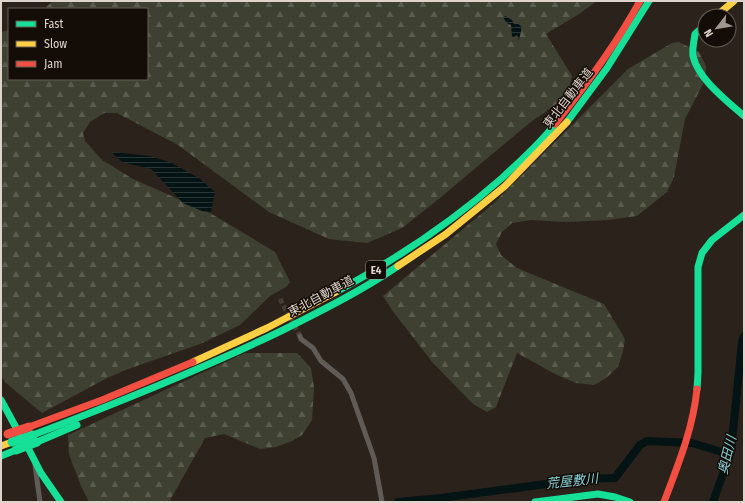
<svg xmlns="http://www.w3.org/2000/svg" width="745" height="503" font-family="'Fira Sans Condensed','Noto Sans JP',sans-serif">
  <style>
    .forest { fill: url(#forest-firs) }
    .water { fill: url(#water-rules) }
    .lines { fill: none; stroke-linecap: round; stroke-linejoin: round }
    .river { stroke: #041314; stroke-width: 8 }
    .street-tunnel { stroke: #463e35; stroke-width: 5; stroke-dasharray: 5 2.5; stroke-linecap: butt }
    .street { stroke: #615b58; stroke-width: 5 }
    .fast { stroke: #16e098; stroke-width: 7 }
    .slow { stroke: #ffcf43; stroke-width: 7 }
    .jam { stroke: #f24e42; stroke-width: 7 }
    .fast-bridge { stroke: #16e098; stroke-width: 9 }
    .jam-bridge { stroke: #f24e42; stroke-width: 9 }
    .labels { text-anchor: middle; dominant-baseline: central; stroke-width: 3; stroke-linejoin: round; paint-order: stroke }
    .shield { fill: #140d07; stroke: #a29890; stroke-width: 1 }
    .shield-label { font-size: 11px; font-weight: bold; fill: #dfd4cb }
    .street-label { font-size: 12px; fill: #dfd4cb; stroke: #140d07 }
    .water-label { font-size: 13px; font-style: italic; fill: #85d1da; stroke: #140d07 }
  </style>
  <defs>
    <pattern id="forest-firs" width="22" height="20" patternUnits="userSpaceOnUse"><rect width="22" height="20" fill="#3e4132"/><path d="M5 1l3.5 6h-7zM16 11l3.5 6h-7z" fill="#595c4e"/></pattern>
    <pattern id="water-rules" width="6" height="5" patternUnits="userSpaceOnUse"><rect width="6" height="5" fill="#041314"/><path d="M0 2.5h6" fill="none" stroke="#283435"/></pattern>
  </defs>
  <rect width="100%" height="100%" fill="#2b231b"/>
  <g class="forest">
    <polygon points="53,1 597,1 579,14 546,34 572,76 567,96 527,125 435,202 402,228 367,243 329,239 269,212 178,145 117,113 104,113 90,122 83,133 85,141 102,160 133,179 210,213 275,252 290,282 286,287 270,296 240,325 200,344 128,369 107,378 42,413 6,383 1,376 1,32 9,30 9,79 147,79 147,9 44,9"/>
    <polygon points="679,42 699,52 706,66 705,80 685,119 674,177 667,192 637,216 608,220 566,222 531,220 512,223 502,232 496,244 501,255 517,268 604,304 625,339 623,351 618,367 606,378 594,385 576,383 557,375 517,353 496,407 487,412 473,404 433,363 392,310 383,296 493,204 628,69 672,43"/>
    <polygon points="245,353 297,353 311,368 314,387 312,420 302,435 292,441 276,447 260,449 224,434 205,438 169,502 89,502 81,486 69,454 68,435"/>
  </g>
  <g class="water">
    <polygon points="505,16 512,20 514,24 518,24 521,26 521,31 519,40 517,35 514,37 512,36 511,25 507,23 504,19"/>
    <polygon points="111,152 150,156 172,163 199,178 215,192 211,212 202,211 183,203 151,169 122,162"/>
  </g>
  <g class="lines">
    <g class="river">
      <polyline points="398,502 441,498 584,479 615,478 640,445 647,441 692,443 729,454"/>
      <polyline points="713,502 731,451 742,342 744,336"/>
    </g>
    <polyline class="street-tunnel" points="280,299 300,336"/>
    <g class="street">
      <polyline points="300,336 301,339 313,348 321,361 343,379 351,393 374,458 382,502"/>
      <polyline points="35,465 40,502"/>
    </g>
    <g class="fast">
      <path d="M705 25 695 34C694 41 692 49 693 56 698 79 727 101 744 116"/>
      <polyline points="567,122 607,68 649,1"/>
      <path d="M336 292C395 260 451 223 502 178 520 161 540 144 555 124"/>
      <polyline points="697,389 698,373 698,267 702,253 712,240 744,215"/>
      <polyline points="1,400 19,433"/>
      <path d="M33 435C117 403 200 370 281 331 321 311 361 291 398 266"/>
      <polyline points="25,442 41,473 61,502"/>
      <polyline points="37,442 77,425"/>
      <polyline points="1,456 16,450"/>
      <polyline points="535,502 598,494 615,497 630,502"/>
    </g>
    <g class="slow">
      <polyline points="716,16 734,1"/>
      <polyline points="398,266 446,234 505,186 567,122"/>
      <polyline points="193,362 267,328 336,292"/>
      <polyline points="1,446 12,442"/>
    </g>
    <g class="jam">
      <path d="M555 124C586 85 616 45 640 1"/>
      <polyline points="29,427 102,400 193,362"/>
      <path d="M664 502C678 465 693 429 697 389"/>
    </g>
    <g class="fast-bridge">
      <polyline points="12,442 33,435"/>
      <polyline points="16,450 37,442"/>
    </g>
    <polyline class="jam-bridge" points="8,434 29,427"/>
  </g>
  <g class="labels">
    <rect class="shield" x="366" y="261" width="20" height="18" rx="3"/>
    <g class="shield-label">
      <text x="376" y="270">E4</text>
    </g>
    <g class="street-label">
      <text transform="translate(568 98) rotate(-52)">東北自動車道</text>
      <text transform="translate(321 296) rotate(-28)">東北自動車道</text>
    </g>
    <g class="water-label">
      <text transform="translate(727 455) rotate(-76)">奥田川</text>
      <text transform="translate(572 481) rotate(-6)">荒屋敷川</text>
    </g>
  </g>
  <rect width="745" height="503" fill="none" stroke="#dfd4cb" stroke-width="4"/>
  <rect x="8" y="8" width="140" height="72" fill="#140d07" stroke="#655d55"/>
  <rect x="16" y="21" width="20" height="6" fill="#16e098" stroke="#655d55"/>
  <text x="44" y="28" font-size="12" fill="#dfd4cb">Fast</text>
  <rect x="16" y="41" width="20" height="6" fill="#ffcf43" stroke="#655d55"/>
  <text x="44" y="48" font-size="12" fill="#dfd4cb">Slow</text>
  <rect x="16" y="61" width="20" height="6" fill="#f24e42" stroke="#655d55"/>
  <text x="44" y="68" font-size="12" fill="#dfd4cb">Jam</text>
  <g transform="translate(717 28) rotate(239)"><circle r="19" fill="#140d07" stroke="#655d55"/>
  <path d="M0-3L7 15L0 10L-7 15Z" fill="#a0968d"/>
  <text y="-6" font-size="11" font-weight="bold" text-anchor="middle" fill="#dfd4cb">N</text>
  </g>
</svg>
